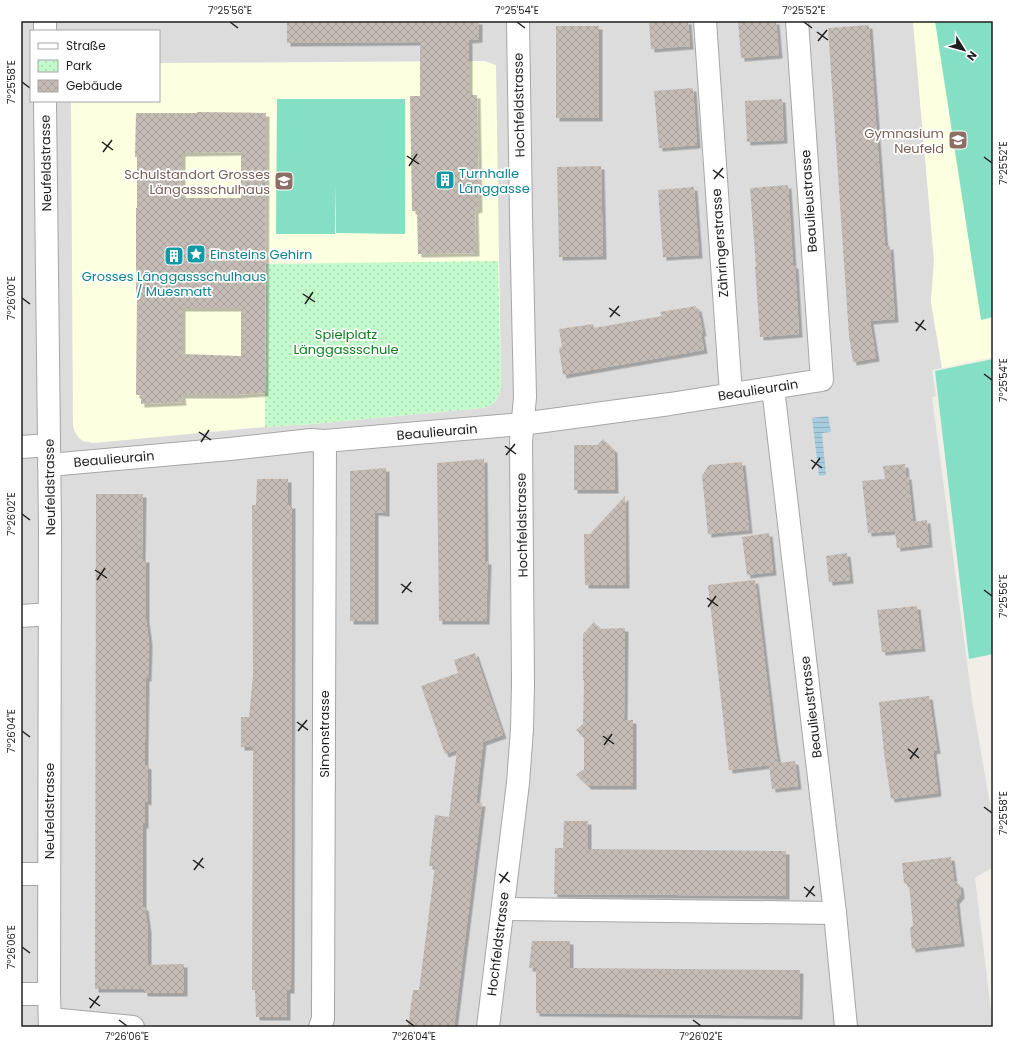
<svg xmlns="http://www.w3.org/2000/svg" width="1014" height="1048" font-family="Poppins,sans-serif">
  <style>
    .residential { fill: #dddcdc; fill-rule: evenodd }
    .education { fill: #fcffe0 }
    .park { fill: url(#park-dots) }
    .pitch { fill: #84dfc4 }
    .water { fill: url(#water-rules) }
    .building { fill: url(#building-cross-hatch); fill-rule: evenodd; filter: url(#shadow) }
    .lines { fill: none; stroke-linecap: round; stroke-linejoin: round }
    .minor-casing { stroke: #a6a6a6; stroke-width: 24 }
    .minor { stroke: #fff; stroke-width: 22 }
    .ticks { fill: none; stroke: #1f1f1f; stroke-width: 1.5 }
    .labels { text-anchor: middle; dominant-baseline: central; stroke-width: 3.5; stroke-linejoin: round; paint-order: stroke }
    .street-label { font-size: 13px; fill: #1f1f1f; stroke: #fff }
    .education-label { font-size: 13px; fill: #785e54; stroke: #fff; text-anchor: end }
    .culture-label { font-size: 13px; fill: #0d838f; stroke: #fff; text-anchor: start }
    .park-label { font-size: 13px; fill: #0b801f; stroke: #fff }
    .neatline { fill: none; stroke: #1f1f1f; stroke-width: 1.5 }
    .ticks-label { font-size: 10px; text-anchor: middle; fill: #1f1f1f }
  </style>
  <defs>
    <pattern id="park-dots" width="8" height="8" patternUnits="userSpaceOnUse"><rect width="8" height="8" fill="#c3facc"/><path d="M2 2h.1M6 6h.1" fill="none" stroke="#a7d6af" stroke-width="1.8" stroke-linecap="round"/></pattern>
    <pattern id="water-rules" width="6" height="5" patternUnits="userSpaceOnUse"><rect width="6" height="5" fill="#a6ccde"/><path d="M0 2.5h6" fill="none" stroke="#8eafbe"/></pattern>
    <pattern id="building-cross-hatch" width="8" height="8" patternUnits="userSpaceOnUse"><rect width="8" height="8" fill="#c5bdb5"/><path d="M0 0l8 8M0 8l8-8" fill="none" stroke="#a9a29b"/></pattern>
    <filter id="shadow"><feDropShadow dx="3.5" dy="3.5" stdDeviation="0" flood-color="#0004"/></filter>
  </defs>
  <rect width="100%" height="100%" fill="#f0eee6"/>
  <path class="residential" d="M21 21H913L934 260 931 302 942 368 932 370 936 396 932 397 972 700 991 810V868L975 878 993 1027H21ZM31 31H159V101H31Z"/>
  <g class="education">
    <polygon points="913,21 993,21 993,357 942,368 931,302 934,260"/>
    <polygon points="485,61 488,62 496,65 501,384 499,395 495,402 487,407 482,408 312,424 265,427 93,443 83,441 79,438 75,432 73,426 71,101 159,101 159,63"/>
  </g>
  <path class="park" d="M498 261 501 384C499 397 496 406 482 408L312 424 265 427 266 264Z"/>
  <g class="pitch">
    <polygon points="935,21 993,21 993,317 981,320"/>
    <polygon points="277,99 405,99 405,234 336,233 335,184 335,234 276,234"/>
    <polygon points="993,359 993,654 969,659 935,371"/>
  </g>
  <polygon class="water" points="828,416 831,432 822,433 826,475 819,476 812,418"/>
  <g class="building">
    <polygon points="287,21 479,21 479,39 469,40 469,95 477,95 479,209 475,210 476,253 418,254 417,211 412,211 410,96 420,96 420,42 287,43"/>
    <polygon points="649,21 688,21 690,46 651,49"/>
    <polygon points="738,21 776,21 779,55 741,58"/>
    <polygon points="869,25 885,247 890,246 895,319 870,321 876,358 853,362 849,336 828,28"/>
    <rect x="556" y="26" width="43" height="92"/>
    <polygon points="693,88 697,145 659,148 654,91"/>
    <polygon points="782,99 784,140 747,142 745,101"/>
    <path d="M197 112 266 113 265 393 235 395H182L183 402 141 404V395H136L137 300H136V208H137V157H135L136 113H197ZM241 152V198H182V153ZM182 308H241V356L182 354Z"/>
    <polygon points="601,166 603,256 559,257 557,167"/>
    <polygon points="788,185 793,265 795,265 799,334 760,337 755,267 756,267 750,188"/>
    <polygon points="694,187 699,255 663,257 658,190"/>
    <polygon points="696,306 696,308 698,308 703,333 701,333 704,350 563,375 559,348 562,347 559,329 593,324 594,328 662,316 660,312"/>
    <polygon points="603,439 614,450 615,490 574,490 574,445 597,445"/>
    <polygon points="484,459 485,561 488,561 486,621 439,621 437,463"/>
    <polygon points="742,462 749,530 708,534 702,476 709,465"/>
    <polygon points="905,464 906,476 908,476 913,522 927,520 929,544 897,548 895,531 868,533 862,481 885,479 883,466"/>
    <polygon points="386,468 386,513 375,512 375,621 350,621 350,471"/>
    <polygon points="257,479 288,479 288,505 292,505 291,990 287,990 287,1017 256,1017 255,990 252,990 253,747 241,747 241,717 249,717 253,675 252,505 256,505"/>
    <polygon points="96,494 143,494 142,559 146,559 146,619 149,642 148,678 146,678 145,741 145,765 148,766 148,802 145,801 145,825 143,825 143,907 145,907 148,930 148,965 184,964 184,993 144,993 144,989 95,989"/>
    <polygon points="625,496 626,585 585,585 584,534 590,534"/>
    <polygon points="769,533 773,572 747,575 742,537"/>
    <polygon points="847,553 850,580 829,582 826,556"/>
    <polygon points="755,580 774,739 778,763 795,761 798,786 772,789 769,765 729,770 708,585"/>
    <polygon points="917,606 922,648 882,652 877,610"/>
    <polygon points="594,622 600,629 625,628 624,720 633,720 633,786 588,786 576,775 584,769 584,738 576,730 583,724 584,680 583,680 583,634"/>
    <polygon points="475,653 503,735 483,742 476,803 482,803 454,1027 408,1027 413,990 419,990 435,866 429,866 435,815 449,817 457,750 445,754 421,686 458,673 454,660"/>
    <polygon points="929,696 937,750 933,751 938,793 891,799 884,753 879,702"/>
    <polygon points="564,821 588,821 588,849 786,851 786,896 554,894 555,848 563,848"/>
    <polygon points="951,857 954,881 960,885 961,895 956,901 961,943 912,949 910,929 913,925 909,885 904,883 902,863"/>
    <polygon points="532,941 570,941 570,968 800,970 799,1016 536,1013 536,968 529,968"/>
  </g>
  <g class="lines">
    <defs>
      <g id="minor">
        <polyline points="45,21 45,31"/>
        <polyline points="705,21 731,394"/>
        <polyline points="45,101 50,528 49,994 50,1027"/>
        <polyline points="773,388 835,913 846,1027"/>
        <polyline points="21,447 49,445"/>
        <polyline points="49,465 230,449 311,440 325,441 522,424 670,404 822,380 797,21"/>
        <polyline points="21,616 50,614"/>
        <polyline points="21,874 49,874"/>
        <polyline points="503,909 835,913"/>
        <polyline points="21,994 49,994"/>
        <polyline points="50,1019 133,1027"/>
        <polyline points="320,1027 323,1019 323,1011 325,441"/>
        <polyline points="488,1027 518,783 522,729 523,684 521,442 525,397 521,216 518,21"/>
      </g>
    </defs>
    <use href="#minor" class="minor-casing"/>
    <use href="#minor" class="minor"/>
  </g>
  <path class="ticks" d="M230 22 238 28M517 22 525 28M804 22 812 28M817 32 828 40M818 41 827 30M22 82 30 88M102 142 113 150M103 152 112 140M407 156 419 164M984 157 992 163M409 166 417 154M713 170 724 178M714 179 723 168M303 294 315 302M22 298 30 304M305 304 313 292M609 308 620 316M610 317 619 306M915 322 926 330M916 331 924 320M984 374 992 380M199 432 211 440M201 442 209 430M505 446 516 454M506 455 515 444M811 460 822 468M812 469 820 458M22 514 30 520M95 570 107 578M97 580 105 568M401 584 412 592M984 590 992 596M402 593 411 582M707 598 718 606M708 607 716 596M297 722 308 730M22 731 30 737M298 731 307 720M603 736 614 744M604 745 612 734M908 749 919 758M910 759 918 748M984 807 992 813M193 860 204 868M194 870 203 858M499 874 510 882M500 883 508 872M804 887 815 896M806 897 814 886M22 947 30 953M89 998 100 1006M90 1008 99 996M119 1020 127 1026M406 1020 414 1026M693 1020 701 1026"/>
  <defs>
    <symbol id="school-square" viewBox="-11 -11 22 22"><rect x="-9" y="-9" width="18" height="18" rx="4" fill="#8d6e63" stroke="#fff"/><path d="M0-5L7-2L0 1L-7-2ZM-4 1L0 2.5L4 1V4Q0 6-4 4Z" fill="#fff"/></symbol>
    <symbol id="building-square" viewBox="-11 -11 22 22"><rect x="-9" y="-9" width="18" height="18" rx="4" fill="#0f9aa8" stroke="#fff"/><path d="M-4-6H4V6H1V3H-1V6H-4ZM-2.5-4.3h1.7v1.8h-1.7ZM.8-4.3h1.7v1.8H.8ZM-2.5-1h1.7V.8h-1.7ZM.8-1h1.7V.8H.8Z" fill="#fff"/></symbol>
    <symbol id="sight-square" viewBox="-11 -11 22 22"><rect x="-9" y="-9" width="18" height="18" rx="4" fill="#0f9aa8" stroke="#fff"/><path d="M0-6L1.8-2.2L6-1.7L2.9 1.2L3.7 5.4L0 3.3L-3.7 5.4L-2.9 1.2L-6-1.7L-1.8-2.2Z" fill="#fff"/></symbol>
  </defs>
  <g fill-rule="evenodd">
    <use href="#school-square" x="947" y="129" width="22" height="22"/>
    <use href="#building-square" x="434" y="169" width="22" height="22"/>
    <use href="#school-square" x="273" y="170" width="22" height="22"/>
    <use href="#sight-square" x="185" y="243" width="22" height="22"/>
    <use href="#building-square" x="163" y="245" width="22" height="22"/>
  </g>
  <g class="labels">
    <g class="street-label">
      <text transform="translate(519 105) rotate(-91)">Hochfeldstrasse</text>
      <text transform="translate(46 163) rotate(-91)">Neufeldstrasse</text>
      <text transform="translate(809 201) rotate(-94)">Beaulieustrasse</text>
      <text transform="translate(720 243) rotate(-94)">Zähringerstrasse</text>
      <text transform="translate(758 390) rotate(-9)">Beaulieurain</text>
      <text transform="translate(437 432) rotate(-5)">Beaulieurain</text>
      <text transform="translate(114 459) rotate(-5)">Beaulieurain</text>
      <text transform="translate(50 487) rotate(-91)">Neufeldstrasse</text>
      <text transform="translate(522 525) rotate(-91)">Hochfeldstrasse</text>
      <text transform="translate(811 707) rotate(-97)">Beaulieustrasse</text>
      <text transform="translate(324 734) rotate(-90)">Simonstrasse</text>
      <text transform="translate(49 811) rotate(-90)">Neufeldstrasse</text>
      <text transform="translate(498 944) rotate(-83)">Hochfeldstrasse</text>
    </g>
    <g class="education-label">
      <text x="944" y="133">Gymnasium<tspan x="944" dy="15">Neufeld</tspan></text>
      <text x="270" y="174">Schulstandort Grosses<tspan x="270" dy="15">Längassschulhaus</tspan></text>
    </g>
    <g class="culture-label">
      <text x="459" y="173">Turnhalle<tspan x="459" dy="15">Länggasse</tspan></text>
      <text x="210" y="254">Einsteins Gehirn</text>
      <text x="174" y="276" text-anchor="middle">Grosses Länggassschulhaus<tspan x="174" dy="15">/ Muesmatt</tspan></text>
    </g>
    <g class="park-label">
      <text x="346" y="334">Spielplatz<tspan x="346" dy="15">Länggassschule</tspan></text>
    </g>
  </g>
  <rect width="1014" height="1048" fill="none" stroke="#ffffff" stroke-width="44"/>
  <rect x="30" y="30" width="130" height="72" fill="#ffffff" stroke="#a5a5a5"/>
  <rect x="38" y="43" width="20" height="6" fill="#ffffff" stroke="#a5a5a5"/>
  <text x="66" y="50" font-size="12" fill="#1f1f1f">Straße</text>
  <rect x="38" y="60" width="20" height="12" fill="url(#park-dots)" stroke="#a5a5a5"/>
  <text x="66" y="70" font-size="12" fill="#1f1f1f">Park</text>
  <rect x="38" y="80" width="20" height="12" fill="url(#building-cross-hatch)" stroke="#a5a5a5"/>
  <text x="66" y="90" font-size="12" fill="#1f1f1f">Gebäude</text>
  <g transform="translate(964 50) rotate(127)" stroke="#ffffff" stroke-width="3" paint-order="stroke">
  <path d="M0-3L7 15L0 10L-7 15Z" fill="#1f1f1f"/>
  <text y="-6" font-size="11" font-weight="bold" text-anchor="middle" fill="#1f1f1f">N</text>
  </g>
  <rect x="22" y="22" width="970" height="1004" class="neatline"/>
  <g class="ticks-label">
    <text x="230" y="14">7°25'56"E</text>
    <text x="517" y="14">7°25'54"E</text>
    <text x="804" y="14">7°25'52"E</text>
    <text transform="translate(11 82) rotate(-90)" y="4">7°25'58"E</text>
    <text transform="translate(1003 163) rotate(-90)" y="4">7°25'52"E</text>
    <text transform="translate(11 298) rotate(-90)" y="4">7°26'00"E</text>
    <text transform="translate(1003 380) rotate(-90)" y="4">7°25'54"E</text>
    <text transform="translate(11 514) rotate(-90)" y="4">7°26'02"E</text>
    <text transform="translate(1003 596) rotate(-90)" y="4">7°25'56"E</text>
    <text transform="translate(11 731) rotate(-90)" y="4">7°26'04"E</text>
    <text transform="translate(1003 813) rotate(-90)" y="4">7°25'58"E</text>
    <text transform="translate(11 947) rotate(-90)" y="4">7°26'06"E</text>
    <text x="127" y="1040">7°26'06"E</text>
    <text x="414" y="1040">7°26'04"E</text>
    <text x="701" y="1040">7°26'02"E</text>
  </g>
</svg>
